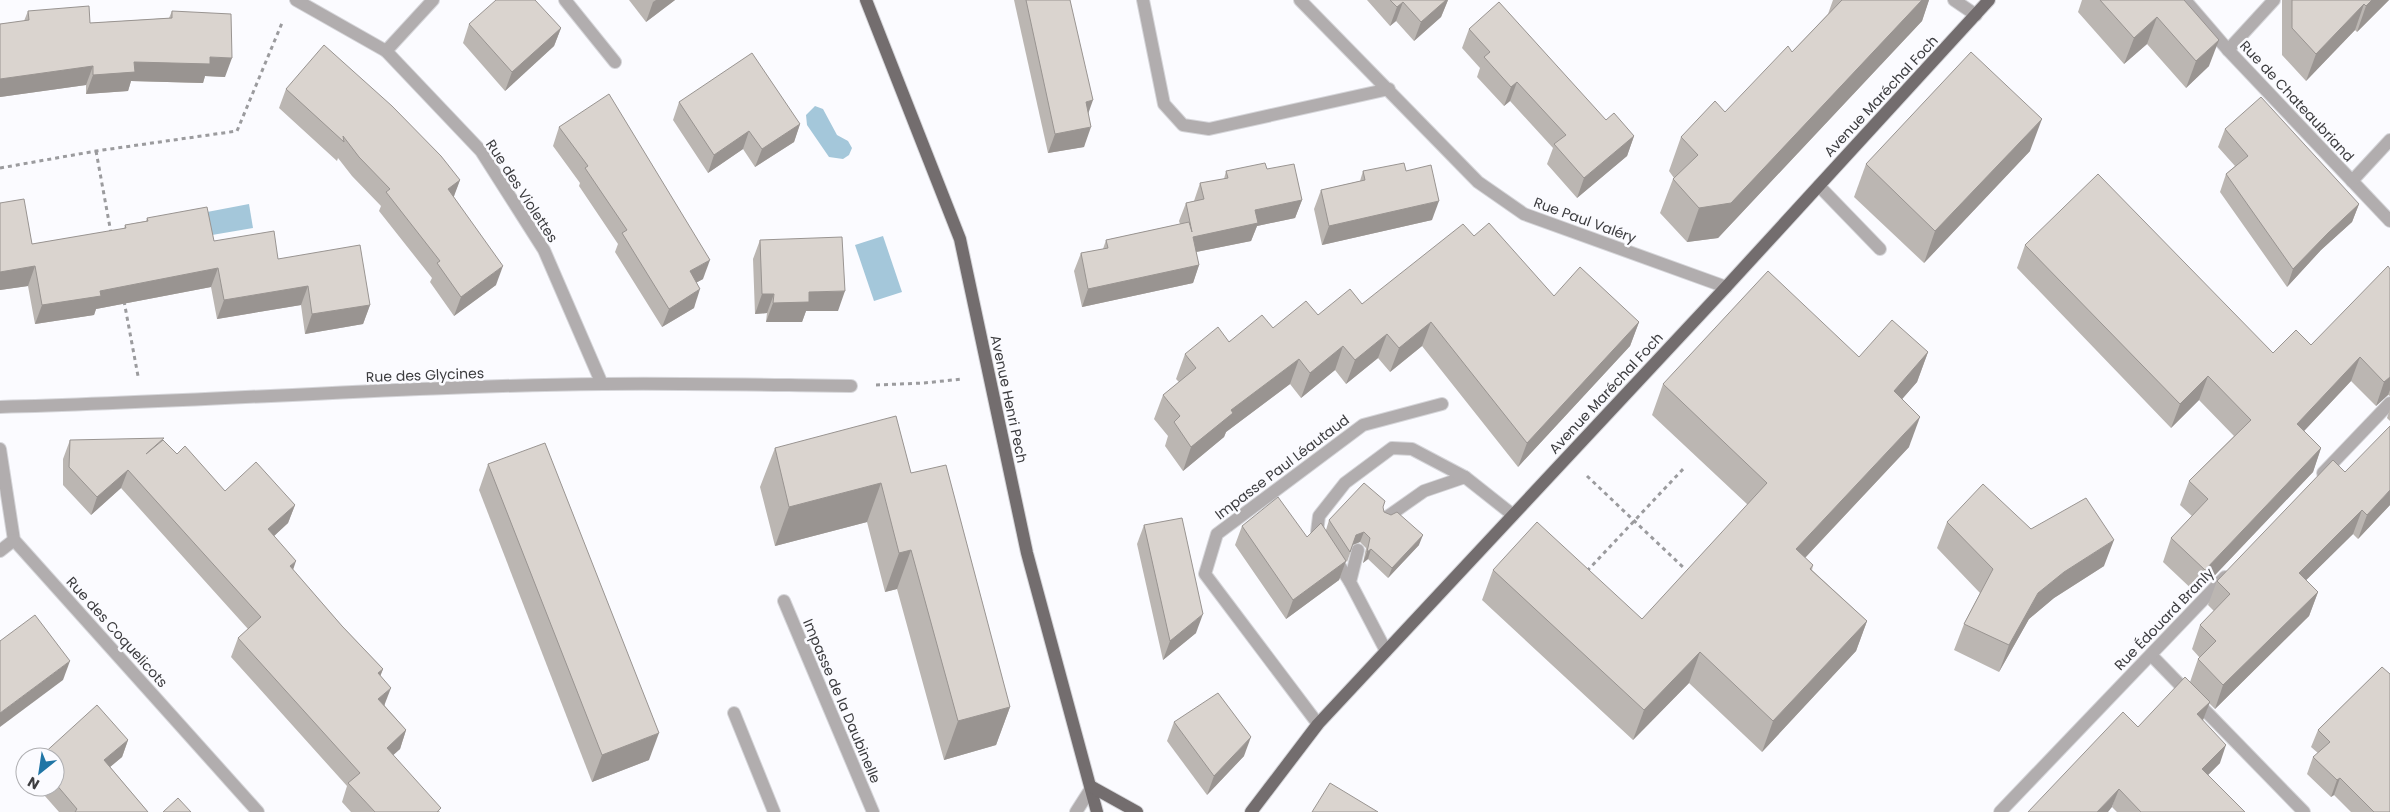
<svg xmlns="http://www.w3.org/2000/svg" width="2390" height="812" font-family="Poppins,sans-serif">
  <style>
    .water { fill: #a4c7da }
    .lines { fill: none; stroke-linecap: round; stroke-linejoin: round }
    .minor-casing { stroke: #d5d5d9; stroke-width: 14 }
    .major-casing { stroke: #d5d5d9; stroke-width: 14 }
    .path { stroke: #9b9b9e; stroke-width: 3; stroke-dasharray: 4 4; stroke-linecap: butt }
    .minor { stroke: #b1adae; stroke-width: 12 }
    .major { stroke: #736d6e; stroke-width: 12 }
    .wall { fill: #bbb6b2 }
    .shaded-wall { fill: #999491 }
    .building { fill: #dad4cf; stroke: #999491 }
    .labels { text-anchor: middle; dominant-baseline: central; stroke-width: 5; stroke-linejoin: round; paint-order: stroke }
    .street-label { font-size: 14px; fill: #3c3c3f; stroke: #fbfbff }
  </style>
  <rect width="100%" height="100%" fill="#fbfbff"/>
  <g class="water">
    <polygon points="815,106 823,109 837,135 848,141 852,148 849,155 843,159 829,157 807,125 806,115"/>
    <polygon points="249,204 253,228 212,235 207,212"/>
    <polygon points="883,236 902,292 874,301 855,245"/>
  </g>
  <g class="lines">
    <defs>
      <g id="minor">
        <polyline points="296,0 386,51 481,151 544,250 602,384"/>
        <polyline points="565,0 615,62"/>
        <polyline points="1143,0 1164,104 1183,125 1209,129 1389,89"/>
        <polyline points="1300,0 1478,182 1524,214 1726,287"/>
        <polyline points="1954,0 1976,15"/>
        <polyline points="2185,0 2228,50 2390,221"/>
        <polyline points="2228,50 2274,0"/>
        <polyline points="386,51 433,0"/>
        <polyline points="2352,181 2390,140"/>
        <polyline points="1819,186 1880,249"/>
        <path d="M0 407C201 402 402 386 603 384 685 383 768 385 851 386"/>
        <polyline points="0,449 14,540 258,812"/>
        <polyline points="2323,473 2390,403"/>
        <polyline points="1387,517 1424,491 1465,477 1513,515"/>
        <polyline points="1322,540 1317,532 1319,516 1345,483 1392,448 1412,449 1465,477"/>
        <polyline points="1358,550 1350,582 1386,651"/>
        <polyline points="0,551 14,540"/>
        <polyline points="1334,557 1350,582"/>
        <polyline points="784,601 873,812"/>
        <polyline points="2151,655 2304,812"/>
        <polyline points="734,713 774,812"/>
        <polyline points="1318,724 1205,574 1217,534 1363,425 1442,404"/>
        <polyline points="1076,812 1092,787"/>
        <polyline points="2000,812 2225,577"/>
      </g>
      <g id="major">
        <polyline points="866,0 960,239 1027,553 1097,812"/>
        <polyline points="1092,787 1137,812"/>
        <polyline points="1251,812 1318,724 1726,287 1989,0"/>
      </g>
    </defs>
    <use href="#minor" class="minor-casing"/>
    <use href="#major" class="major-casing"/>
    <g class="path">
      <polyline points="96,151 111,233"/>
      <polyline points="0,168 96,151 237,131 282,23"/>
      <polyline points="124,301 138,376"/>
      <polyline points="876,385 924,383 962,379"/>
      <polyline points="1587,476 1685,569"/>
      <polyline points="1587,571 1685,467"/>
    </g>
    <use href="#minor" class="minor"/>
    <use href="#major" class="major"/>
  </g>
  <g class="wall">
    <polygon points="629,0 675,0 646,22"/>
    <polygon points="1014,0 1070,0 1088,113 1084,147 1048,153"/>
    <polygon points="1367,0 1448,0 1441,17 1414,41 1396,21 1390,26"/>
    <polygon points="1833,0 1929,0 1922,21 1718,238 1687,242 1660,213 1673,179 1674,178 1669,171 1681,137 1725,112 1792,52 1828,14"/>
    <polygon points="2082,0 2184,0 2209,66 2186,88 2147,44 2124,64 2078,12"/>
    <polygon points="2282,0 2389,0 2357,32 2355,30 2306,81 2282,55"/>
    <polygon points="28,11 90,23 169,18 172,11 225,77 205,76 203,83 131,81 128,91 86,94 86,85 0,97 0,24 24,21"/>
    <polygon points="469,24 561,28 554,46 505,91 463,43"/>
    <polygon points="1469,29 1606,120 1634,136 1627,156 1577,198 1547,164 1553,148 1510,101 1504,106 1477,77 1480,68 1462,48"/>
    <polygon points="286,89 460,180 453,197 496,285 454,316 430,282 432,278 379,211 381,206 352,176 338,158 337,161 279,108"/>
    <polygon points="679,102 800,124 794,142 755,167 743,149 708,173 673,120"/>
    <polygon points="559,127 703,279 697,282 694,308 662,327 615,252 618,244 579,186 580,183 553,146"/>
    <polygon points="2225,129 2359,204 2352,222 2321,250 2287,287 2220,192 2226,174 2235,166 2218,147"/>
    <polygon points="2030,151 1924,263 1854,197 1866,164"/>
    <polygon points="1267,169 1302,200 1295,218 1257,226 1251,241 1196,252 1199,265 1193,283 1082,307 1074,271 1081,253 1103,249 1106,240 1180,224 1179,221 1186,203 1194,201 1200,183 1224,179 1226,171"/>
    <polygon points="1363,171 1406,171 1432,220 1322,245 1314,209 1321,190 1360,181"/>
    <polygon points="0,203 32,244 124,229 125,225 146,221 147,218 214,241 278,259 370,305 363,324 305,334 301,305 217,319 211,287 96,309 94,315 35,324 28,286 0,290"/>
    <polygon points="1474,236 1554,296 1639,322 1630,346 1518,467 1422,346 1390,372 1378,358 1346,384 1335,370 1301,398 1290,384 1226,432 1224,437 1183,471 1165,446 1168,436 1154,419 1163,395 1179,382 1176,379 1185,354 1318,315 1362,304"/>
    <polygon points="760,240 838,311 806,311 802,322 766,322 767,313 755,314 753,259"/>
    <polygon points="2025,245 2273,353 2311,345 2390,269 2390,396 2388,395 2376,406 2351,381 2304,431 2321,448 2313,472 2197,594 2163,562 2171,538 2192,516 2180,505 2189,481 2234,436 2199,400 2171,428 2017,268"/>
    <polygon points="1928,352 1917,382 1902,399 1909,447 1805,558 1813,565 1812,570 1867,621 1856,651 1762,752 1689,683 1633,740 1482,600 1493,570 1642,619 1748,505 1652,415 1663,384 1859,357"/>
    <polygon points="2390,409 2390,421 2387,418"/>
    <polygon points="70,440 163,440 177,454 225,491 295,505 288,523 274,536 293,570 342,626 383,669 380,676 385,706 406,730 400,749 393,755 440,812 351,812 342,802 347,786 231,657 238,638 248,629 121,488 91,515 63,485 63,459"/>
    <polygon points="775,448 911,473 1010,707 996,745 944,760 897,589 885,592 867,522 775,546 760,487"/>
    <polygon points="488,464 649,760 592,782 479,490"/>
    <polygon points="2345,472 2390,505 2358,539 2353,534 2306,580 2318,592 2309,616 2215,709 2209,703 2203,720 2220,763 2208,775 2245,812 2117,812 2112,807 2138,727 2190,682 2198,659 2200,658 2192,649 2200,625 2214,611 2208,605 2217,581"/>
    <polygon points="1383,508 1384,512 1419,545 1388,578 1368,559 1363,563 1366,548 1360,542 1353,545 1347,562 1346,561 1339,580 1286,619 1235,545 1242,526 1307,537 1326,530 1329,520"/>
    <polygon points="1947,522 2031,529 2104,566 2054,598 2029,619 1999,672 1954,650 1964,624 1980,593 1937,548"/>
    <polygon points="1144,525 1196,633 1163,660 1137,544"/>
    <polygon points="2382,667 2390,812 2351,812 2334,795 2331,797 2307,774 2313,757 2318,753 2311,747 2318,730"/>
    <polygon points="1174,722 1244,756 1207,795 1167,741"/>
    <polygon points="128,740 122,757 110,767 148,812 59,812 37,787 55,787 55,757"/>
  </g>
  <g class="shaded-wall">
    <polygon points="656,0 675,0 646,22 653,2"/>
    <polygon points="1446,0 1448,0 1441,17 1414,41 1421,22"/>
    <polygon points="1922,0 1929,0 1922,21 1718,238 1687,242 1699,208"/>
    <polygon points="2372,0 2389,0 2357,32 2366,6"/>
    <polygon points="1403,2 1396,21 1390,26 1397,7"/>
    <polygon points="2364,4 2355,30 2306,81 2316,54"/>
    <polygon points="2157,17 2147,44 2124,64 2134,38"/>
    <polygon points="561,28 554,46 505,91 512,72"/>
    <polygon points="2219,40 2209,66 2186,88 2196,61"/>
    <polygon points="210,57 232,58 225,77 205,76 203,83 131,81 128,91 86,94 93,75 134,62"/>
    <polygon points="93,66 86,85 0,97 0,79"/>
    <polygon points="1517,82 1510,101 1504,106 1511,87"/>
    <polygon points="1093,100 1086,120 1086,102"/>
    <polygon points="2042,119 2030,151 1924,263 1935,231"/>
    <polygon points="800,124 794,142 755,167 762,149"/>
    <polygon points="1091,127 1084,147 1048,153 1055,134"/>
    <polygon points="749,131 743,149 708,173 714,155"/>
    <polygon points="1634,136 1627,156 1577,198 1584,178"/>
    <polygon points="460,180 453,199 448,189"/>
    <polygon points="1302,200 1295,218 1257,226 1251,241 1186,254 1193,237 1255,210"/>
    <polygon points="1439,201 1432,220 1322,245 1329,226"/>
    <polygon points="2359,204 2352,222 2321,250 2287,287 2293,269 2328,233"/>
    <polygon points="710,260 703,279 683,290 690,271"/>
    <polygon points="1199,265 1193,283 1082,307 1088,289"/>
    <polygon points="35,266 28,286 0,290 0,272"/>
    <polygon points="503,266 496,285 454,316 461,297"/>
    <polygon points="218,268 211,287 96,309 94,315 35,324 42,305 100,291"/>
    <polygon points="308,286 301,305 217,319 224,300"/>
    <polygon points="700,289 694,308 662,327 669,309"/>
    <polygon points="845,291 838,311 806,311 802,322 766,322 773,303 809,292"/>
    <polygon points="762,294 774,294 767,313 755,314"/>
    <polygon points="370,305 363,324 305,334 312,314"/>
    <polygon points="1431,322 1422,346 1390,372 1399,348"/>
    <polygon points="1639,322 1630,346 1518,467 1527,443"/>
    <polygon points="1387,334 1378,358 1346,384 1355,360"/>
    <polygon points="1343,346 1335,370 1301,398 1310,373"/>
    <polygon points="1928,352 1917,382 1883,421 1894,391"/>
    <polygon points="2360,357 2351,381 2288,448 2297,424"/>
    <polygon points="1299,359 1290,384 1226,432 1224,437 1183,471 1191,447 1231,410"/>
    <polygon points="2208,376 2199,400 2171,428 2180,404"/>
    <polygon points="2390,377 2390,390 2388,395 2376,406 2384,382"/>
    <polygon points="1920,417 1909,447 1785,579 1796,549"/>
    <polygon points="2321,448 2313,472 2197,594 2205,570"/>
    <polygon points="128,470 121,488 91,515 97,497"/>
    <polygon points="881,483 867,522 775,546 789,507"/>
    <polygon points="2390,490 2390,505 2358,539 2367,515"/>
    <polygon points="295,505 288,523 261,548 268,529"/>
    <polygon points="2362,510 2353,534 2290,596 2299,573"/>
    <polygon points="1364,532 1360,542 1352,545 1356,535"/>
    <polygon points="1423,535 1419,545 1388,578 1392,568"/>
    <polygon points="2114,540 2104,566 2054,598 2029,619 1999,672 2009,645 2038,593 2064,572"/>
    <polygon points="1371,549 1368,559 1363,563 1367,552"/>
    <polygon points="911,550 897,589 885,592 899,553"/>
    <polygon points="296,561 290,579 290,566"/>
    <polygon points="1346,561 1339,580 1286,619 1293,600"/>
    <polygon points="2318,592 2309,616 2215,709 2223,685"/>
    <polygon points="1203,614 1196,633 1163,660 1170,641"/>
    <polygon points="1867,621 1856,651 1762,752 1773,721"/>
    <polygon points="1700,652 1689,683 1633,740 1644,710"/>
    <polygon points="70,661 63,680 0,727 0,713"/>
    <polygon points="383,669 376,687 378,673"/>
    <polygon points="391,688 384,706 378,699"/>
    <polygon points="2210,702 2203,720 2190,732 2197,714"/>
    <polygon points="1010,707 996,745 944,760 958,721"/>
    <polygon points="406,730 400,749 380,767 387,748"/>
    <polygon points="659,733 649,760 592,782 602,755"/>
    <polygon points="1251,737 1244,756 1207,795 1214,776"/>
    <polygon points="128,740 122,757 98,777 104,760"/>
    <polygon points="2226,745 2220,763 2195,788 2202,769"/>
    <polygon points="2340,778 2334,795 2331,797 2337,780"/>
    <polygon points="2119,789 2112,807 2108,812 2097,812"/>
  </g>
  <g class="building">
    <polygon points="496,0 535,0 561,28 512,72 469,24"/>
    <polygon points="1026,0 1070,0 1093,100 1086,102 1091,127 1055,134"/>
    <polygon points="1390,0 1446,0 1421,22 1403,2 1397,7"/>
    <polygon points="1842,0 1922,0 1731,203 1699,208 1673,179 1698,155 1681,137 1715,101 1725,112 1788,46 1792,52"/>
    <polygon points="2100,0 2184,0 2219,40 2196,61 2157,17 2134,38"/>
    <polygon points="2292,0 2372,0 2366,6 2364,4 2316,54 2292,28"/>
    <polygon points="1499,2 1606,120 1614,113 1634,136 1584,178 1554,144 1566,135 1517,82 1511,87 1484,57 1490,52 1469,29"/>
    <polygon points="89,6 90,23 172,18 172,11 231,14 232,58 210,57 210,64 134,62 135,72 93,75 93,66 0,79 0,24 29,20 28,11"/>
    <polygon points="324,45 392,106 441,156 460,180 448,189 503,266 461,297 437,263 440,261 386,192 390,189 359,157 343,136 344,142 286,89"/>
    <polygon points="1971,52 2042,119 1935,231 1866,164"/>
    <polygon points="752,53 800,124 762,149 749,131 714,155 679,102"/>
    <polygon points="609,94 710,260 690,271 700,289 669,309 622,233 627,230 585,168 588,166 559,127"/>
    <polygon points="2261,97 2359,204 2328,233 2293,269 2226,174 2248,156 2225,129"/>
    <polygon points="1265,163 1267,169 1294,164 1302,200 1255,210 1258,223 1193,237 1199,265 1088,289 1081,253 1108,248 1106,240 1189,222 1192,232 1186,203 1204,199 1200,183 1228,178 1226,171"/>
    <polygon points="1404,163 1406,171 1431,165 1439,201 1329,226 1321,190 1365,180 1363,171"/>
    <polygon points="2098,174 2273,353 2296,330 2311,345 2388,266 2390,269 2390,377 2384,382 2360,357 2297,424 2321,448 2205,570 2171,538 2208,499 2189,481 2251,420 2208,376 2180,404 2025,245"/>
    <polygon points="24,199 32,244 126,228 125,225 148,221 147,218 207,207 214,241 274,231 278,259 360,245 370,305 312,314 308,286 224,300 218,268 100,291 101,296 42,305 35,266 0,272 0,203"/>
    <polygon points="1489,223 1554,296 1580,267 1639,322 1527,443 1431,322 1399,348 1387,334 1355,360 1343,346 1310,373 1299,359 1231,410 1233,413 1191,447 1174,422 1180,416 1163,395 1196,368 1185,354 1218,327 1229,342 1262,315 1273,328 1306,301 1318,315 1350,289 1362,304 1463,224 1474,236"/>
    <polygon points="842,237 845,291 809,292 809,302 773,303 774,294 762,294 760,240"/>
    <polygon points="1768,271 1859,357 1892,320 1928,352 1894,391 1920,417 1796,549 1813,565 1810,569 1867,621 1773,721 1700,652 1644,710 1493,570 1537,522 1642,619 1767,483 1663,384"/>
    <polygon points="896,416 911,473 946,465 1010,707 958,721 911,550 899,553 881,483 789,507 775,448"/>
    <polygon points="2390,426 2390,490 2367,515 2362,510 2299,573 2318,592 2223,685 2198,659 2216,641 2200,625 2230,594 2217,581 2333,460 2345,472"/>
    <polygon points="164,438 146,454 163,440 177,454 185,446 225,491 256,462 295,505 268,529 296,561 290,566 342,626 383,669 378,673 391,688 378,699 406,730 387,748 441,808 437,812 375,812 348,783 360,773 238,638 261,617 128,470 97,497 69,467 70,440"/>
    <polygon points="545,443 659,733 602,755 488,464"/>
    <polygon points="1364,483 1385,501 1383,507 1384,512 1391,515 1397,512 1423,535 1392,568 1371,549 1367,552 1370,538 1364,532 1356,535 1350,552 1329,520"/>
    <polygon points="1983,484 2031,529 2086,498 2114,540 2064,572 2038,593 2009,645 1964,624 1993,569 1947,522"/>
    <polygon points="1278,497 1307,537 1321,523 1346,561 1293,600 1242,526"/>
    <polygon points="1182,518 1203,614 1170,641 1144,525"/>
    <polygon points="35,615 70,661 0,713 0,641"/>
    <polygon points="2382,667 2390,674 2390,812 2374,812 2340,778 2337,780 2313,757 2330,742 2318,730"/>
    <polygon points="2185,677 2210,702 2197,714 2226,745 2202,769 2245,812 2141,812 2119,789 2097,812 2028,812 2123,712 2138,727"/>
    <polygon points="1218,693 1251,737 1214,776 1174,722"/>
    <polygon points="97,705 128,740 104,760 148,812 75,812 77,809 55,783 55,757 40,757"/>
    <polygon points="1330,783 1378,812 1312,812"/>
    <polygon points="178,798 191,812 163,812"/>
  </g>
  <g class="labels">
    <g class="street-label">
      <text transform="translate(1881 96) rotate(-47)">Avenue Maréchal Foch</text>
      <text transform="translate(2297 101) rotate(47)">Rue de Chateaubriand</text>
      <text transform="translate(522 191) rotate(57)">Rue des Violettes</text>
      <text transform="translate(1585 220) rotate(20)">Rue Paul Valéry</text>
      <text transform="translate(425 375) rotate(-2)">Rue des Glycines</text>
      <text transform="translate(1606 393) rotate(-47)">Avenue Maréchal Foch</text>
      <text transform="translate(1009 399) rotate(78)">Avenue Henri Pech</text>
      <text transform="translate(1282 467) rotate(-37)">Impasse Paul Léautaud</text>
      <text transform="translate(2164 619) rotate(-46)">Rue Édouard Branly</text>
      <text transform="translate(117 632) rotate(48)">Rue des Coquelicots</text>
      <text transform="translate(842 701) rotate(67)">Impasse de la Daubinelle</text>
    </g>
  </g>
  <g transform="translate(40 772) rotate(210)"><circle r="24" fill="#fbfbff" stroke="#afafb2"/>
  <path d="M0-4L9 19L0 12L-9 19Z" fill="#2075a5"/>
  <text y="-8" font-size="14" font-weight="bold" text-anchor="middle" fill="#3c3c3f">N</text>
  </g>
</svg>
